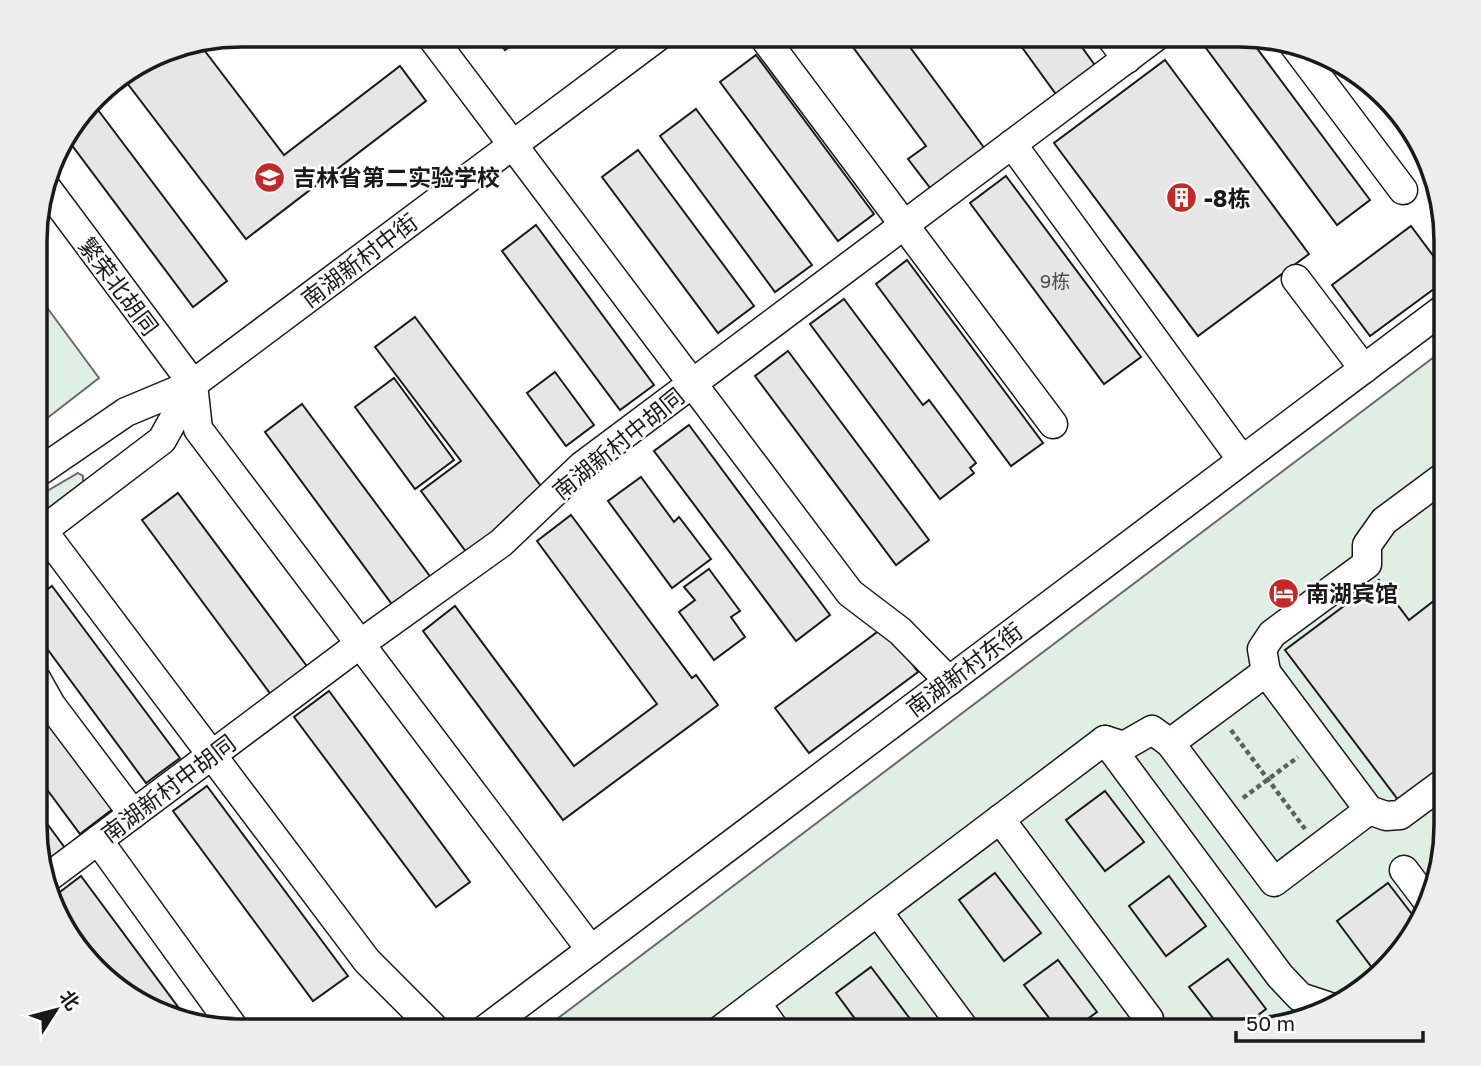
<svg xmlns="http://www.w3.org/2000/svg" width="1481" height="1066" font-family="'Golos Text','Noto Sans SC',sans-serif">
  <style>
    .green { fill: #e0efe3; stroke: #6a6a6a; stroke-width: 2 }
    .building { fill: #e6e6e6; stroke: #1a1a1a; stroke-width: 2 }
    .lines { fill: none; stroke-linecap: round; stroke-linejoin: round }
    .minor-casing { stroke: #1a1a1a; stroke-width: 31 }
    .path { stroke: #5f5f5f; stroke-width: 4.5; stroke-dasharray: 5 3.5; stroke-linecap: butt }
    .minor { stroke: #fff; stroke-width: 28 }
    .labels { text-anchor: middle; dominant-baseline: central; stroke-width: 5; stroke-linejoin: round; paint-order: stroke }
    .number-label { font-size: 19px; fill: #4d4d4d }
    .poi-label { font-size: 23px; font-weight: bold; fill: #1a1a1a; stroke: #fff; text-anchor: start }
    .street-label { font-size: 23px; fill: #1a1a1a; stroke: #fff }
    .rim { fill: none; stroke: #1a1a1a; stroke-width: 3.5 }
  </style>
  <rect width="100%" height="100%" fill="#fff"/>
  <g class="green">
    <polygon points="37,294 99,378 37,426"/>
    <polygon points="1446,348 1446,838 1435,891 1403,951 1331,1010 1240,1031 541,1031"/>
    <polygon points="78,473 83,476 83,482 37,517 37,497"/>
  </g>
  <g class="building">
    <polygon points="494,35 526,35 505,50"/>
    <polygon points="844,35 901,35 985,149 931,189 908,159 926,146"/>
    <polygon points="1013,35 1073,35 1097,68 1058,97"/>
    <polygon points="1206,35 1247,35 1370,200 1337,225 1200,40"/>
    <polygon points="198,42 284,155 400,66 426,101 246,239 124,79 144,64 169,50 174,57 191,43"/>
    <polygon points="756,55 874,214 838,241 720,82"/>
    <polygon points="1165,60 1309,254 1198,336 1054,143"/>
    <polygon points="92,102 227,281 193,307 65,136"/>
    <polygon points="696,109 812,265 775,292 660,136"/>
    <polygon points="638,150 754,306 718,333 602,177"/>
    <polygon points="1006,176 1141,357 1104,384 970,203"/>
    <polygon points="536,225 654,385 620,410 502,251"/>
    <polygon points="1411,226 1446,273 1446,280 1370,336 1332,285"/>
    <polygon points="907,260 1043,443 1011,466 876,284"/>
    <polygon points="844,299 923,405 929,400 976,463 970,468 974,473 940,499 810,324"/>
    <polygon points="415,317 546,493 467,553 421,491 461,461 375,347"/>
    <polygon points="788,351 929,540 896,565 755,376"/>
    <polygon points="555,372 594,425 566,446 527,393"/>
    <polygon points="394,378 454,460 415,489 355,407"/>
    <polygon points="302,404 432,579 394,607 265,432"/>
    <polygon points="689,425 830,615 796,641 654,451"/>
    <polygon points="641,477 674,522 679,517 711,559 672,588 608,501"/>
    <polygon points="178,493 309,669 272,696 142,520"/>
    <polygon points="571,515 692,678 696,675 718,705 563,820 423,631 455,606 574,766 657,704 537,541"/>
    <polygon points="709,569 740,611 731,617 745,637 714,660 679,612 695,600 684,587"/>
    <polygon points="1379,580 1409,620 1435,600 1446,615 1446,766 1399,801 1285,650"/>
    <polygon points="52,586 180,758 146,783 37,635 37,597"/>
    <polygon points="884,627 918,672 809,753 775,708"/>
    <polygon points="329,691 470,882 436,907 294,717"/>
    <polygon points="37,705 114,808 80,834 37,776"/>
    <polygon points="207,786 348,976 313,1001 173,811"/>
    <polygon points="1105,791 1144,842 1105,871 1066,820"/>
    <polygon points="37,810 65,848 42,865 37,851"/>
    <polygon points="1446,836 1446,838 1443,853 1435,843"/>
    <polygon points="995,873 1041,933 1004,961 959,900"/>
    <polygon points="81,876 190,1023 175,1020 115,988 56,909 52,898"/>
    <polygon points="1169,876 1206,926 1166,956 1129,906"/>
    <polygon points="1388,883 1418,922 1403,951 1376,973 1337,921"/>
    <polygon points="1228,959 1266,1009 1237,1031 1223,1031 1189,987"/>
    <polygon points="1058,960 1097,1012 1071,1031 1059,1031 1024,985"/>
    <polygon points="871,967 917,1028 913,1031 864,1031 836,993"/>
  </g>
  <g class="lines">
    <defs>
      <g id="minor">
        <polyline points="430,35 850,593 900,631 949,681"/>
        <polyline points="762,35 1053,424"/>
        <polyline points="1109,35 1127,59"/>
        <polyline points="1294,45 1403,190"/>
        <polyline points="1012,144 1242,460"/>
        <polyline points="46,187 193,384 198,429 591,950"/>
        <polyline points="1296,279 1364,369"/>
        <polyline points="37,473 126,412 193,384 660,35"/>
        <polyline points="43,531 367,961 437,1031"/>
        <polyline points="37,535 162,440 193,384"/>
        <polyline points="1266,672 1262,649 1272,634 1367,564 1367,545 1384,521 1446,475"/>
        <polyline points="37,680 51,705 133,814"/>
        <polyline points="1105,740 1124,746 1152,730 1170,743"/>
        <polyline points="1369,810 1274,882 1170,743 1266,672 1369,810 1386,816 1400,815 1446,781"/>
        <polyline points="1000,819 1149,1019 1149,1031"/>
        <polyline points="98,840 236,1031"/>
        <polyline points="1404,870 1429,903"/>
        <polyline points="46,879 360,644 501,543 582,466 1158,35"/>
        <polyline points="878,912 966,1031"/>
        <polyline points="756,1003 776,1031"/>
        <polyline points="483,1031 1446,307"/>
        <polyline points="719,1031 1105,740 1280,976 1300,997 1333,1008"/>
      </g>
    </defs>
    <use href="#minor" class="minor-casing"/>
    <g class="path">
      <polyline points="1231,730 1305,829"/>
      <polyline points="1243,798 1298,757"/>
    </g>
    <use href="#minor" class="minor"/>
  </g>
  <defs>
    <symbol id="school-disc" viewBox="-11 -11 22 22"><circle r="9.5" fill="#c62828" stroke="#fff"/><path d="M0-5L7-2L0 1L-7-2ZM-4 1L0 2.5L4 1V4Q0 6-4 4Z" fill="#fff"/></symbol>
    <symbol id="building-disc" viewBox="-11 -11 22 22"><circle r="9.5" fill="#c62828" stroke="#fff"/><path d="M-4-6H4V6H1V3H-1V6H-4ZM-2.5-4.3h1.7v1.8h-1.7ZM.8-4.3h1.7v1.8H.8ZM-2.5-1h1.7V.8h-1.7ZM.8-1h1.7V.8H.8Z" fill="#fff"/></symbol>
    <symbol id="hotel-disc" viewBox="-11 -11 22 22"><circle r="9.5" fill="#c62828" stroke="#fff"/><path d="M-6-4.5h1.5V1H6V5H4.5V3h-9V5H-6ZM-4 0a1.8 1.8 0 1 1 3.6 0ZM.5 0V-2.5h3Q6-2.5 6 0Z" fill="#fff"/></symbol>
  </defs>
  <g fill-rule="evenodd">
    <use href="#school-disc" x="252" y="160" width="35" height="35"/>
    <use href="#building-disc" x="1164" y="180" width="35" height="35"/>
    <use href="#hotel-disc" x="1266" y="576" width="35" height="35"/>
  </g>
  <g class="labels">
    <g class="number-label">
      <text x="1055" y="280">9栋</text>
    </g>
    <g class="poi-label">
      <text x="293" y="177">吉林省第二实验学校</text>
      <text x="1204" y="198">-8栋</text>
      <text x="1306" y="593">南湖宾馆</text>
    </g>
    <g class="street-label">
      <text transform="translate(359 260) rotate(-37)">南湖新村中街</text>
      <text transform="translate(119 286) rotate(53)">繁荣北胡同</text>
      <text transform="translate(618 443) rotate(-39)">南湖新村中胡同</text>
      <text transform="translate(964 669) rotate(-37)">南湖新村东街</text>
      <text transform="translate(168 788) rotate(-37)">南湖新村中胡同</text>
    </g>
  </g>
  <path d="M0 0H1481V1066H0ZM241 47H1240A194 194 0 0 1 1434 241V825A194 194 0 0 1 1240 1019H241A194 194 0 0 1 47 825V241A194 194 0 0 1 241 47Z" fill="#ededed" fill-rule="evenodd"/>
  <path class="rim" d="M241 47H1240A194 194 0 0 1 1434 241V825A194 194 0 0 1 1240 1019H241A194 194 0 0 1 47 825V241A194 194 0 0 1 241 47Z"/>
  <g transform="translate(56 1010) rotate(54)" stroke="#ffffff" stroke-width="5" paint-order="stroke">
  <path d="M0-5L12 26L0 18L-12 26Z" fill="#1a1a1a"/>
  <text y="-10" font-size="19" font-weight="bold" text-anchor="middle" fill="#1a1a1a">北</text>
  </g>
  <path d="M1236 1031v10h187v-10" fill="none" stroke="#1a1a1a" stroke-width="3.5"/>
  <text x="1246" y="1031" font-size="21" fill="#1a1a1a" stroke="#ffffff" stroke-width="5" paint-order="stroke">50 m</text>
</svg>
